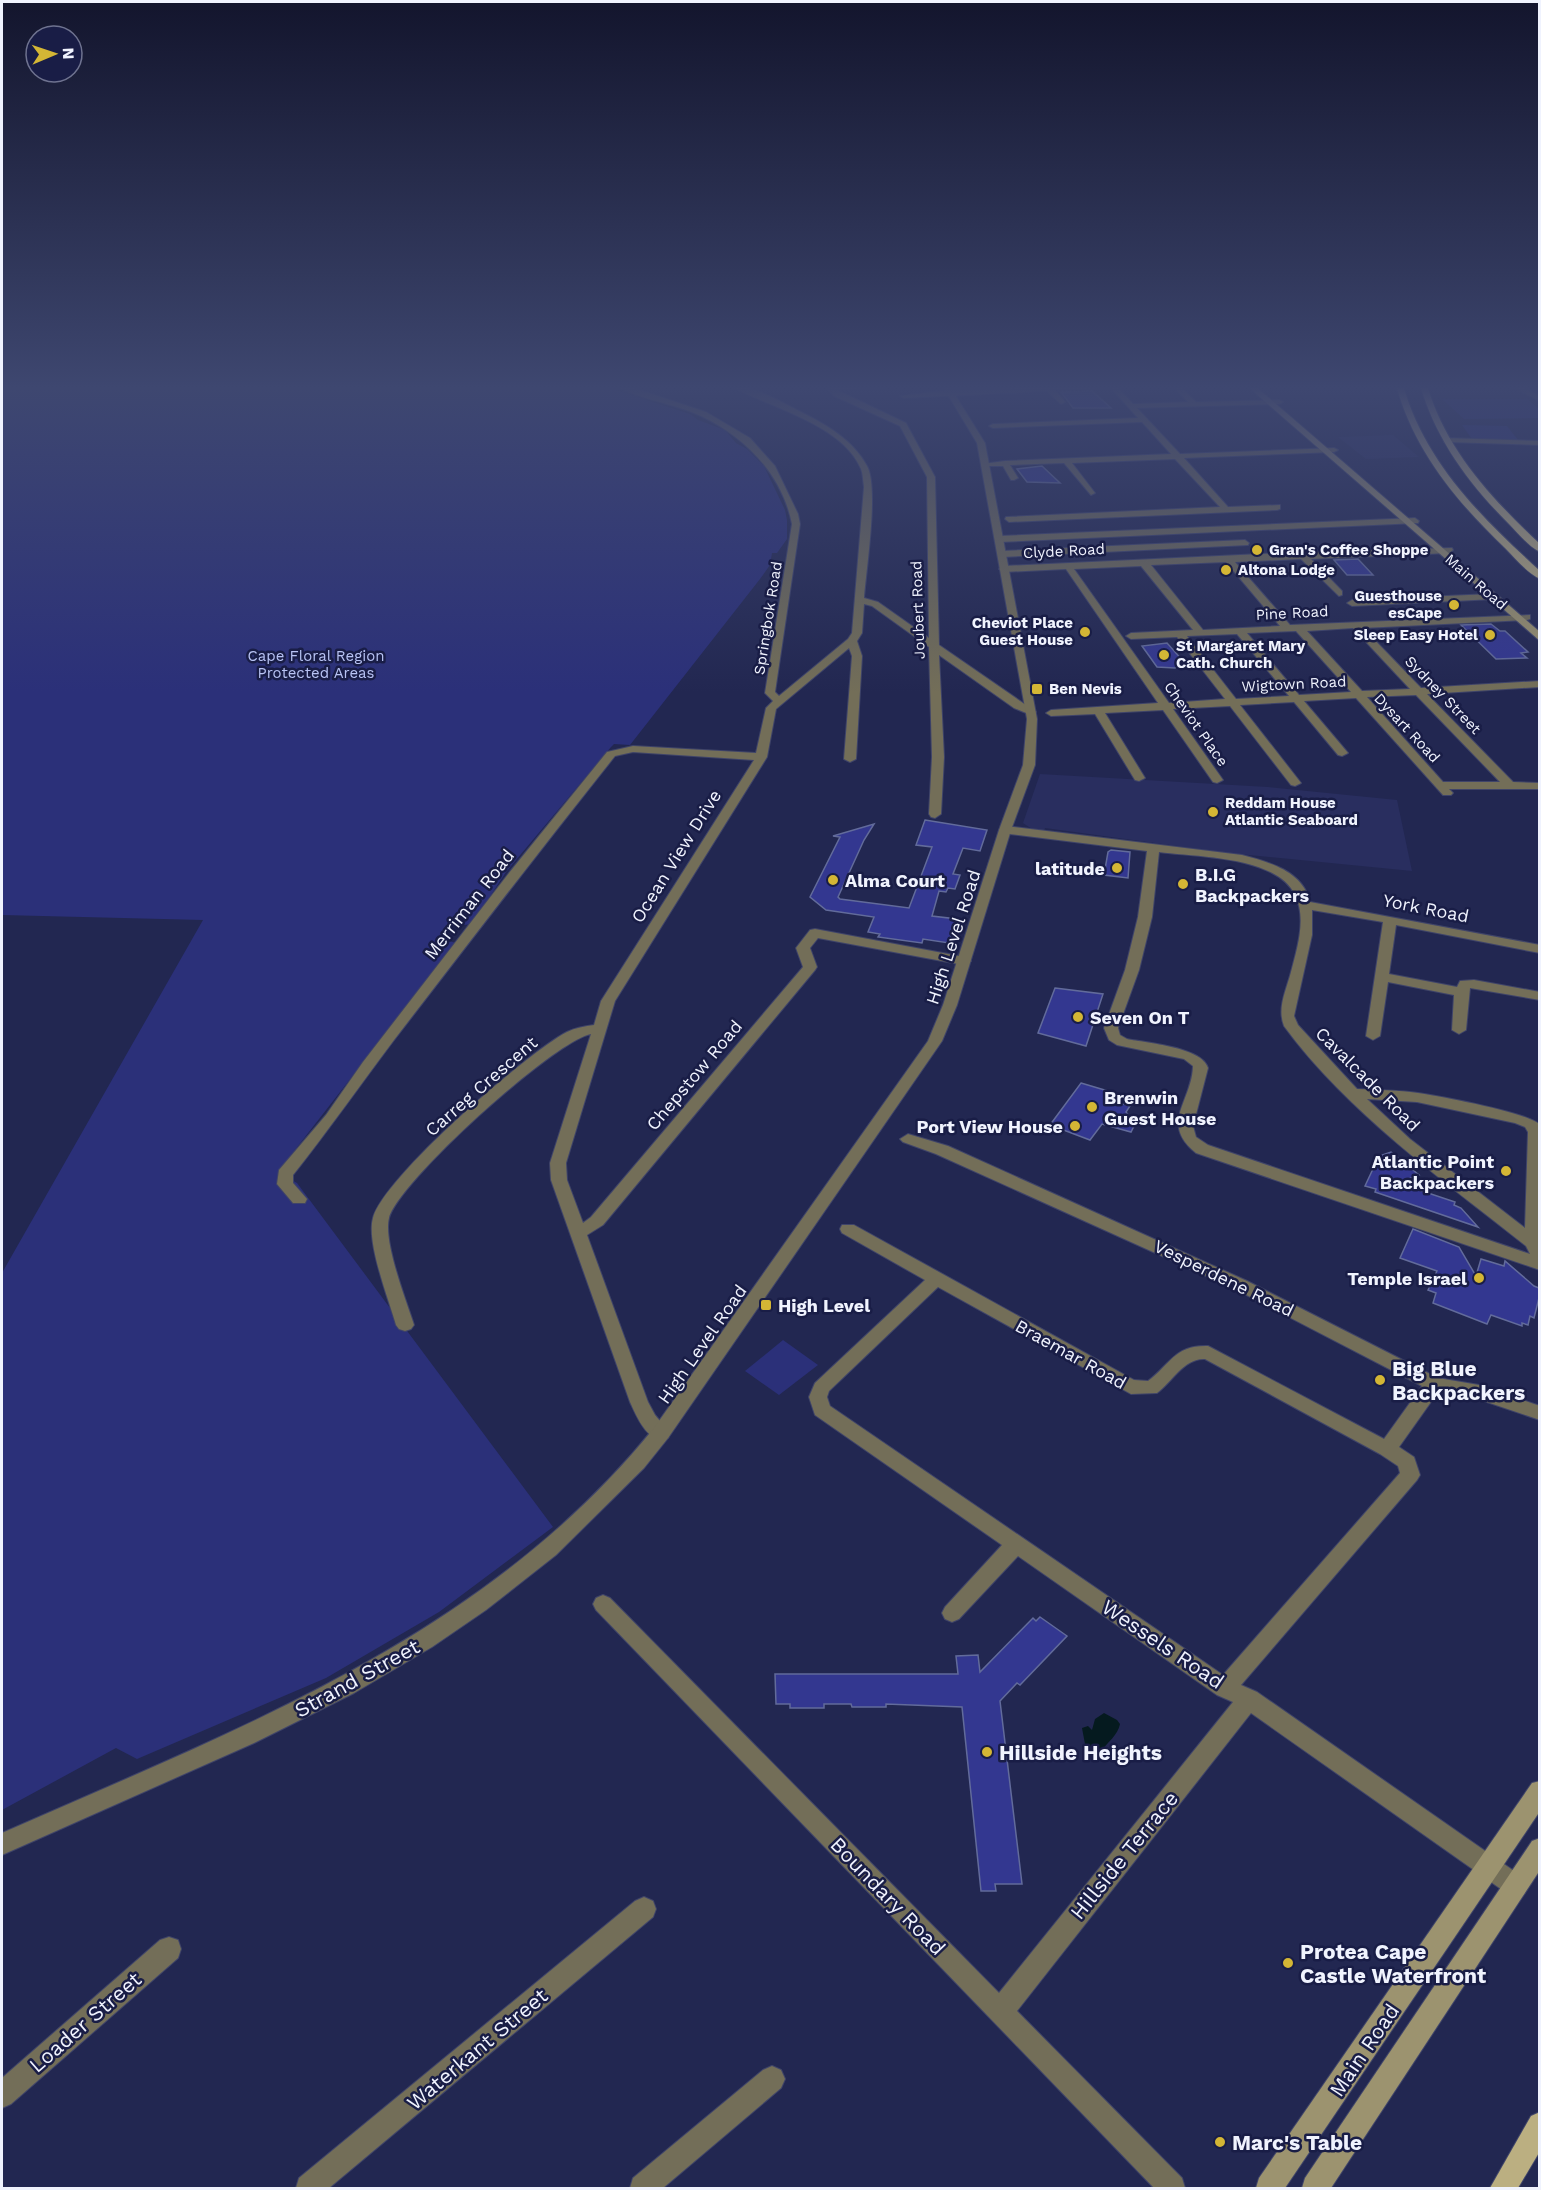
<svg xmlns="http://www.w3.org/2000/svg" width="1541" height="2190" font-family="'Work Sans',sans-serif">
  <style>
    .built { fill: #292e5f }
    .green { fill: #2b3079 }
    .water { fill: #051a1f }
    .building { fill: #333790; stroke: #626b9b; stroke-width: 1.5 }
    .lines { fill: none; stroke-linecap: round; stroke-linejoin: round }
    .minor-casing { stroke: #3f4469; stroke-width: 2 }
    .tertiary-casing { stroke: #3f4469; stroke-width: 2 }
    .secondary-casing { stroke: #3f4469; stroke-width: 2 }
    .primary-casing { stroke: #3f4469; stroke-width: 2 }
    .minor { fill: #736e58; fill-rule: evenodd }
    .tertiary { fill: #736e58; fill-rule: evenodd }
    .secondary { fill: #9c936f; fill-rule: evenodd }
    .primary { fill: #bbaf81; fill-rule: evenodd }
    .poi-dot { fill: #d4b635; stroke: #191d46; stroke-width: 2 }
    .labels { text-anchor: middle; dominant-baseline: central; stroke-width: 5; stroke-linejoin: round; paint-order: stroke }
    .far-poi-label { font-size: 15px; font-weight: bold; fill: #f0f3fe; stroke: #191d46; text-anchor: start }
    .far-street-label { font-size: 15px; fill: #f0f3fe; stroke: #191d46 }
    .far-park-label { font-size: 15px; fill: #b8c3f4; stroke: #191d46 }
    .street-label { font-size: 18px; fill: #f0f3fe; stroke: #191d46 }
    .poi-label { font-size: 18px; font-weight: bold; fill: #f0f3fe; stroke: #191d46; text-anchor: start }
    .near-poi-label { font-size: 21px; font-weight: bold; fill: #f0f3fe; stroke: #191d46; text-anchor: start }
    .near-street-label { font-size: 21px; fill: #f0f3fe; stroke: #191d46 }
  </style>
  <rect width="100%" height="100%" fill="#222751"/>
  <g class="built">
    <polygon points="1393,435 1419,457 1366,459 1338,437"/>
    <polygon points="1040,774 1268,787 1397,800 1412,871 1228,853 1045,828 1044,831 1032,829 1023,823"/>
  </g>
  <g class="green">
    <polygon points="2,385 600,385 690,414 698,420 725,430 736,443 747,449 764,466 785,510 787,520 787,539 777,553 772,553 770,565 760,579 630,745 614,744 611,747 506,872 472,924 449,927 446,940 456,943 291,1155 281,1174 297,1183 553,1527 439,1612 326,1678 137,1759 116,1748 2,1810 2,1273 203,920 2,915"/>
    <polygon points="1442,399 1527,399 1539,409 1539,418 1464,419"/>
    <polygon points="1462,425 1507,426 1518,440 1472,439"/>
    <polygon points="783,1340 818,1365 779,1395 745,1371"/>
  </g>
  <path class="water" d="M1104 1713 1117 1720 1120 1724C1118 1735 1107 1743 1101 1751L1085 1744 1082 1728 1088 1726 1092 1730 1095 1719Z"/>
  <g class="building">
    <polygon points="1092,391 1111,408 1073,408 1061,392"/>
    <polygon points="1042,466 1060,483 1027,482 1017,469"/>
    <polygon points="1358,559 1373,575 1347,575 1334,560"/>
    <polygon points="1491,624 1500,631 1505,631 1528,652 1521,653 1527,658 1496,659 1461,625"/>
    <polygon points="1167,643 1184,662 1175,668 1157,667 1142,646"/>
    <polygon points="925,820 987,830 980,851 963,848 953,874 960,875 955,889 948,888 946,892 939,891 932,916 957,919 949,943 923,939 922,943 878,937 880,934 868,932 874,917 826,910 810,897 840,837 833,836 874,824 864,840 838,897 840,899 909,908 932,847 916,845"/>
    <polygon points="1111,850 1130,852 1128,878 1104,875 1108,852"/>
    <polygon points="1055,988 1103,994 1086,1046 1038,1033"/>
    <polygon points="1081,1083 1118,1094 1114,1101 1130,1106 1126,1112 1135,1124 1131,1132 1102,1124 1090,1140 1050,1125"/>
    <polygon points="1391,1152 1419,1175 1398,1183 1455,1202 1454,1205 1461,1208 1478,1227 1375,1192 1376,1189 1365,1186 1379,1156"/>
    <polygon points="1413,1229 1459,1247 1476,1276 1481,1259 1504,1266 1505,1261 1534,1286 1539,1288 1539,1298 1534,1318 1530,1316 1528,1325 1522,1323 1522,1326 1491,1315 1487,1324 1433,1303 1436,1293 1428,1290 1437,1271 1400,1258"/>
    <polygon points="1040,1617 1067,1636 1020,1685 1017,1683 1000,1701 1022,1884 995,1884 996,1891 981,1891 962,1707 886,1704 886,1707 852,1707 851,1704 824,1704 824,1708 790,1708 790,1704 776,1704 775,1674 958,1674 956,1656 978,1655 980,1672 1033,1618 1036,1621"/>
  </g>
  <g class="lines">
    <defs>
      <g id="minor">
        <path d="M614 385H625L706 412 750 438 775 466 798 514 800 524 775 692 779 696 848 639 852 633 864 487C863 481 863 474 861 469 842 423 766 407 729 385 753 385 780 401 801 412 827 425 853 440 867 466 879 487 866 571 864 598L878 602 929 638 927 477 900 426 834 396 825 385H919L837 390 906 423 935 477 939 645 1036 712 1031 715 1014 708 939 655 944 757 941 814 935 818 931 817 929 814 932 757 929 647 872 606 864 604 862 633 857 641 862 656 856 759 850 762 844 759 852 656 849 648 776 709 767 757 615 1001 566 1163 567 1180 583 1223 591 1217 803 967 796 948 810 930 815 929 964 957 971 961 964 965 818 938 810 948 817 967 815 970 603 1225 587 1235 648 1402 655 1415 670 1433 668 1438C648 1445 637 1417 630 1402L551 1180 550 1163 591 1034C554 1041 398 1182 389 1218 383 1242 406 1300 414 1325L411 1329 405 1331 399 1329 396 1325C389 1300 366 1242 373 1218 384 1177 527 1053 567 1032 575 1028 585 1026 594 1025L601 1001 754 760 633 752 615 756C540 850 467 945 394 1040 360 1085 328 1131 293 1175V1183L307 1199 305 1203H293L277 1184 279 1170 326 1115 363 1062 509 873 607 752 633 746 756 753 766 708 773 701 765 693 792 524C782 474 745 437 701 416 673 403 640 400 614 385Z"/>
        <polygon points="1116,385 1133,404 1188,402 1172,385 1179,385 1196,402 1279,400 1283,402 1279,404 1137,408 1180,454 1334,448 1338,450 1334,452 1184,458 1228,507 1280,505 1280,509 1277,510 1009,522 1005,519 1006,517 1220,507 1175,459 1072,463 1095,493 1091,495 1064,463 1010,465 1018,478 1014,480 1011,480 1003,466 986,466 982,464 1005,461 1171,454 1142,422 993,428 989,426 993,424 1138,418 1111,388 1055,390 1065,402 1061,404 1047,391 904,398 900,396 949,390"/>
        <polygon points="1509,385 1518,385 1540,396 1540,401"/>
        <polygon points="1444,438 1540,441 1540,445 1447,442 1444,442"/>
        <polygon points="1415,518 1419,521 1418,523 999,542 995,539 999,536"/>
        <polygon points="1245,540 1249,543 1248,545 1002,557 998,554 1002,551"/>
        <path d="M1452 548 1453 550 1449 553 1311 559 1342 591V595L1339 596 1301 559 1235 562 1290 625 1530 615V619L1527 620 1363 628 1421 688 1540 681V687L1427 694 1513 782 1540 783V789H1449L1453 793 1451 795H1443L1356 698 1304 701 1348 753 1342 756 1338 755 1294 702 1240 705 1301 783 1295 786 1291 785 1230 706 1173 709 1223 780 1217 783 1213 782 1163 710 1105 713 1145 778 1139 781 1135 780 1095 714 1051 716 1046 713 1051 710 1158 703 1066 569 1004 572 999 569 1004 566 1302 552ZM1226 562 1280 626 1203 630 1151 565ZM1141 566 1193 630 1131 633 1126 636 1131 639 1177 637 1225 699 1169 703 1074 569ZM1353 628 1410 689 1362 691 1307 631ZM1296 631 1351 692 1299 695 1247 633ZM1237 634 1289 696 1236 699 1187 636ZM1416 695 1500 782H1443L1367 697Z"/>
        <polygon points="1492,594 1495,595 1495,599 1352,606 1347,603 1352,600"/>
        <path d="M1005 826 1242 855C1269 862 1303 871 1310 902L1540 945V953L1396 925 1389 974 1457 987 1460 981 1474 980 1540 992V1000L1470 988 1466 1030 1459 1034 1452 1030 1454 995 1388 982 1380 1036 1373 1040 1366 1036 1383 922 1312 910V935L1294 1016 1298 1025 1357 1089C1377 1090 1398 1090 1418 1093 1438 1096 1531 1113 1540 1125V1270L1196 1153C1159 1123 1192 1102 1193 1066L1184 1059 1117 1045 1109 1040 1104 1028 1125 970 1138 917 1147 851 1001 833 999 830ZM1159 852C1196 857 1277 856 1295 895 1307 918 1297 949 1291 972 1286 991 1277 1008 1284 1026 1346 1111 1444 1181 1526 1246L1530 1254 1208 1145 1196 1137 1193 1126 1208 1068C1202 1047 1146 1043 1127 1039L1120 1035 1118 1028 1139 970 1152 917ZM1367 1099 1417 1102 1515 1123 1525 1127 1528 1132 1525 1228 1410 1139Z"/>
        <path d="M908 1134 948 1146 1247 1281 1438 1378 1479 1385 1540 1406V1420L1478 1399 1438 1392 1399 1447 1414 1457 1420 1475 1417 1480 1241 1685 1257 1692 1524 1878 1528 1886 1524 1894 1516 1898 1508 1894 1251 1713 1017 2011 1182 2178 1185 2188H1154L596 1610 593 1604 596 1598 603 1595 610 1598 999 1993 1233 1702 1217 1695 1018 1556 959 1619 952 1622 945 1619 942 1613 945 1607 1002 1545 815 1415 809 1397 815 1383 925 1280 842 1233 840 1229 842 1225H854L1134 1380 1148 1381C1171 1364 1174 1345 1208 1346L1384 1439 1422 1386 1235 1289 936 1154 903 1142 900 1139ZM938 1287 1131 1394 1157 1393C1173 1381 1184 1358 1205 1359L1380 1454 1398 1466 1400 1473 1223 1675 830 1406 827 1397 829 1391Z"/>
        <polygon points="644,1897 653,1901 656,1909 653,1917 329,2188 296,2188 299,2178 635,1901"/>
        <polygon points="169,1937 178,1940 181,1949 178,1958 11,2104 2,2108 2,2078 160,1940"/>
        <polygon points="772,2066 781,2070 785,2079 781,2088 663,2188 630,2188 633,2178 763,2070"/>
      </g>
      <path id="tertiary" d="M942 385H949L985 443 1037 719 1035 765 1011 830 957 1005 942 1041 668 1438 644 1468 556 1555 486 1610 432 1647 354 1693 254 1743 2 1855V1833C240 1728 485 1637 654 1428L928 1041 943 1005 999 830 1023 765 1027 719 977 443Z"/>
      <g id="secondary">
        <polygon points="1246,385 1254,385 1540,632 1540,641"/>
        <polygon points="1540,1781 1540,1811 1285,2188 1256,2188 1259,2178 1532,1783"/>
        <polygon points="1540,1838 1540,1870 1331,2188 1302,2188 1305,2178 1532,1841"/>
      </g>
      <g id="primary">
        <path d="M1396 385H1403C1425 463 1482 518 1540 571V579C1527 573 1515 558 1505 548 1457 502 1414 451 1396 385Z"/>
        <path d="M1420 385H1427C1446 450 1491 498 1540 544V552C1528 546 1518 533 1509 524 1469 484 1436 440 1420 385Z"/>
        <polygon points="1540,2112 1540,2151 1518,2188 1490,2188 1531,2116"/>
      </g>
    </defs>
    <use href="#minor" class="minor-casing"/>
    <use href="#tertiary" class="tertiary-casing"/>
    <use href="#secondary" class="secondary-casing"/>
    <use href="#primary" class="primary-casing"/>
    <use href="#minor" class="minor"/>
    <use href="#tertiary" class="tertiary"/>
    <use href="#secondary" class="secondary"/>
    <use href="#primary" class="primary"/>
  </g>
  <linearGradient id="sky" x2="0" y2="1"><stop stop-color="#13152d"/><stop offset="0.56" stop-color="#3e4770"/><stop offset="1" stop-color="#3e4770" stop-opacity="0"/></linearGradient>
  <rect width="1541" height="692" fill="url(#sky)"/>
  <g class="poi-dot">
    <circle cx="1257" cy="550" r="6"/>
    <circle cx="1226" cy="570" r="6"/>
    <circle cx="1454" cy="605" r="6"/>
    <circle cx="1085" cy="632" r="6"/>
    <circle cx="1490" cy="635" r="6"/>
    <circle cx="1164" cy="655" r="6"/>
    <rect x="1031" y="683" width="12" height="12" rx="3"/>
    <circle cx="1213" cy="812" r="6"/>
    <circle cx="1117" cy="868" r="6"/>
    <circle cx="833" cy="880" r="6"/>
    <circle cx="1183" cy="884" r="6"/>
    <circle cx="1078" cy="1017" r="6"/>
    <circle cx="1092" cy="1107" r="6"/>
    <circle cx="1075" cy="1126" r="6"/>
    <circle cx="1506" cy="1171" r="6"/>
    <circle cx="1479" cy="1278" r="6"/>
    <rect x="760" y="1299" width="12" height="12" rx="3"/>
    <circle cx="1380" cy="1380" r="6"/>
    <circle cx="987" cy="1752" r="6"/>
    <circle cx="1288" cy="1963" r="6"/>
    <circle cx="1220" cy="2142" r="6"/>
  </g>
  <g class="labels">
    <g class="far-poi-label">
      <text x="1269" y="550">Gran's Coffee Shoppe</text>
      <text x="1238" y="570">Altona Lodge</text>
      <text x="1442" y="596" text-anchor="end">Guesthouse<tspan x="1442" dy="17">esCape</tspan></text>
      <text x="1073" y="623" text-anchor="end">Cheviot Place<tspan x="1073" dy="17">Guest House</tspan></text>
      <text x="1478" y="635" text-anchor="end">Sleep Easy Hotel</text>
      <text x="1176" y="646">St Margaret Mary<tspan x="1176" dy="17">Cath. Church</tspan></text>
      <text x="1049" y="689">Ben Nevis</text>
      <text x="1225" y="803">Reddam House<tspan x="1225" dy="17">Atlantic Seaboard</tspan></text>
    </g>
    <g class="far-street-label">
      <text transform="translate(1064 551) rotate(-3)">Clyde Road</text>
      <text transform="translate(1476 582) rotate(41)">Main Road</text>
      <text transform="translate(918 610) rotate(-92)">Joubert Road</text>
      <text transform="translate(1292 613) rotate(-3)">Pine Road</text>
      <text transform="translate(768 618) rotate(-81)">Springbok Road</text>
      <text transform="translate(1294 684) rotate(-3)">Wigtown Road</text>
      <text transform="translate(1443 695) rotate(46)">Sydney Street</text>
      <text transform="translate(1196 724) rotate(55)">Cheviot Place</text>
      <text transform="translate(1407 728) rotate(47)">Dysart Road</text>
    </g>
    <g class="far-park-label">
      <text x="316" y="656">Cape Floral Region<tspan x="316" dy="17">Protected Areas</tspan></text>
    </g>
    <g class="street-label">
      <text transform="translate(676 856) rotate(-58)">Ocean View Drive</text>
      <text transform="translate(469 904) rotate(-52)">Merriman Road</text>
      <text transform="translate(1426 908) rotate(11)">York Road</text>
      <text transform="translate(953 937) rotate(-72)">High Level Road</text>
      <text transform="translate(694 1075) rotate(-50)">Chepstow Road</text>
      <text transform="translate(1368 1079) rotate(45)">Cavalcade Road</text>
      <text transform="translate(481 1086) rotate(-41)">Carreg Crescent</text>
      <text transform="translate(1224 1278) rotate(26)">Vesperdene Road</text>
      <text transform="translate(702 1344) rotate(-55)">High Level Road</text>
      <text transform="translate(1071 1354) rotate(29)">Braemar Road</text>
    </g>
    <g class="poi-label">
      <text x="1105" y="868" text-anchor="end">latitude</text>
      <text x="1195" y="874">B.I.G<tspan x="1195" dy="21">Backpackers</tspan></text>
      <text x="845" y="880">Alma Court</text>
      <text x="1090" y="1017">Seven On T</text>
      <text x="1104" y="1097">Brenwin<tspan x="1104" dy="21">Guest House</tspan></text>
      <text x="1063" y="1126" text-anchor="end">Port View House</text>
      <text x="1494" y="1161" text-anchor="end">Atlantic Point<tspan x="1494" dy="21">Backpackers</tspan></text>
      <text x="1467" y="1278" text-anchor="end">Temple Israel</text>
      <text x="778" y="1305">High Level</text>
    </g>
    <g class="near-poi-label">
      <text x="1392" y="1368">Big Blue<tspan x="1392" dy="24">Backpackers</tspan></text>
      <text x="999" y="1752">Hillside Heights</text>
      <text x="1300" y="1951">Protea Cape<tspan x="1300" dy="24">Castle Waterfront</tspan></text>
      <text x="1232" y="2142">Marc's Table</text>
    </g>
    <g class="near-street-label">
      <text transform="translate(1163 1644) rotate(34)">Wessels Road</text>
      <text transform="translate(357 1678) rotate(-29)">Strand Street</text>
      <text transform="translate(1124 1855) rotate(-51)">Hillside Terrace</text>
      <text transform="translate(888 1896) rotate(46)">Boundary Road</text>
      <text transform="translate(85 2022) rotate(-41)">Loader Street</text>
      <text transform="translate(477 2049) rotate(-40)">Waterkant Street</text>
      <text transform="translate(1364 2050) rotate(-56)">Main Road</text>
    </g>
  </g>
  <rect width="1541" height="2190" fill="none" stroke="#f0f3fe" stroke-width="6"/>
  <g transform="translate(54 54) rotate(88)"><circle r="28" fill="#191d46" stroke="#6f7390" stroke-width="1.5"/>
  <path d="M0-4.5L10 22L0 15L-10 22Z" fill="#d4b635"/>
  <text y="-9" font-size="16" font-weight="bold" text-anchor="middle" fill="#f0f3fe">N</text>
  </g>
</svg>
